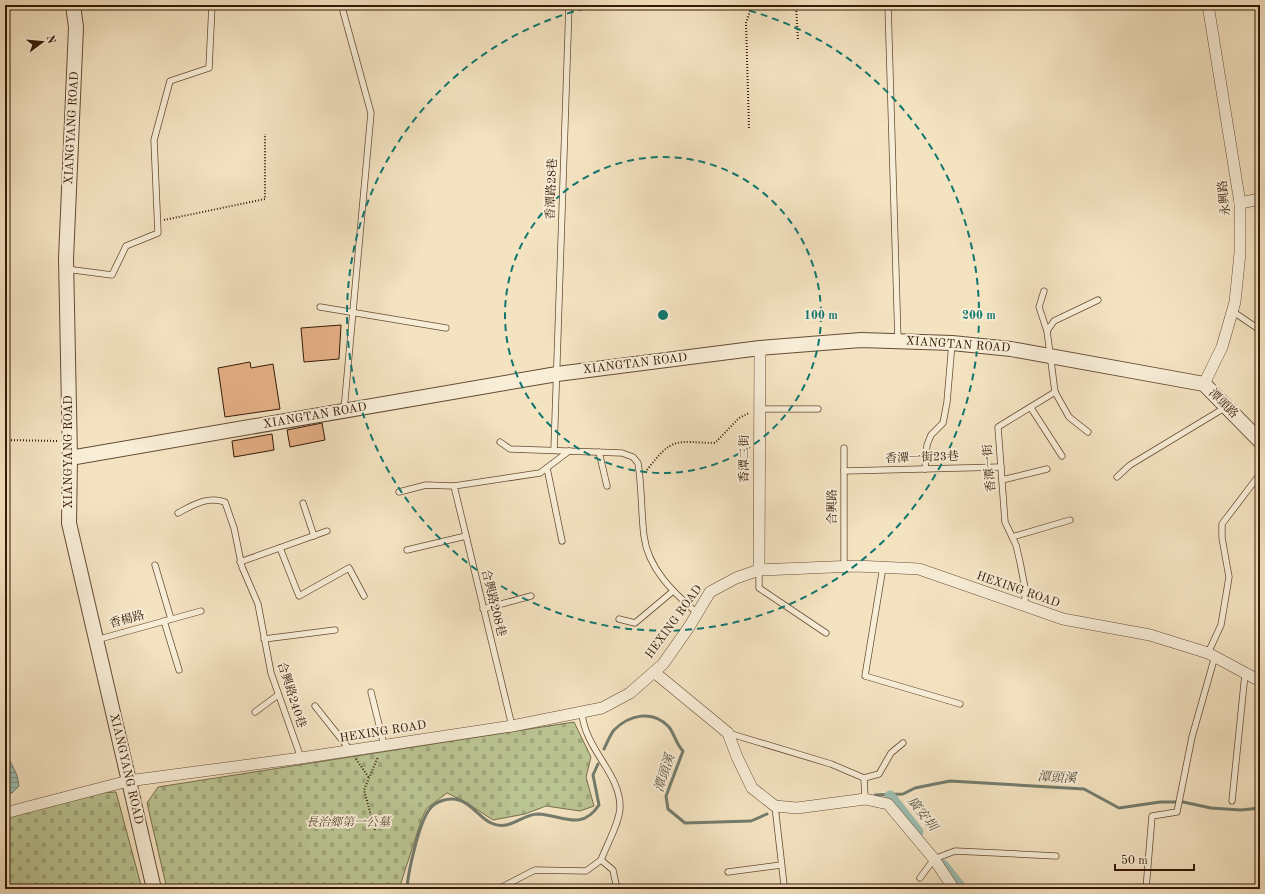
<svg xmlns="http://www.w3.org/2000/svg" width="1265" height="894" font-family="'Old Standard TT','Noto Serif TC',serif">
  <style>
    .cemetery { fill: url(#cemetery-stones); stroke: #786e4c }
    .water { fill: url(#water-rules); stroke: #737c6d }
    .lines { fill: none; stroke-linecap: round; stroke-linejoin: round }
    .stream { stroke: #737c6d; stroke-width: 3 }
    .canal { stroke: #9cbeb2; stroke-width: 11 }
    .building { fill: #e6b087; stroke: #351905 }
    .service-casing { stroke: #654c34; stroke-width: 7 }
    .minor-casing { stroke: #654c34; stroke-width: 12 }
    .tertiary-casing { stroke: #654c34; stroke-width: 16 }
    .path { stroke: #351905; stroke-width: 2; stroke-dasharray: 1 2; stroke-linecap: butt }
    .service { stroke: #f8edd7; stroke-width: 5.5 }
    .minor { stroke: #f8edd7; stroke-width: 11 }
    .tertiary { stroke: #f8edd7; stroke-width: 14 }
    .ring { fill: none; stroke: #0f766e; stroke-width: 2; stroke-dasharray: 7 5 }
    .labels { text-anchor: middle; dominant-baseline: central; stroke-width: 4; stroke-linejoin: round; paint-order: stroke }
    .street-label { font-size: 12px; fill: #351905; stroke: #f8edd7 }
    .park-label { font-size: 12px; font-style: italic; fill: #5d4c30; stroke: #f8edd7 }
    .water-label { font-size: 13px; font-style: italic; fill: #595342; stroke: #f8edd7 }
    .centre { fill: #0f766e; stroke: #f8edd7; stroke-width: 2 }
    .ring-label { font-size: 12px; text-anchor: middle; font-weight: bold; fill: #0f766e; stroke: #f8edd7; stroke-width: 4; stroke-linejoin: round; paint-order: stroke }
  </style>
  <defs>
    <pattern id="cemetery-stones" width="16" height="16" patternUnits="userSpaceOnUse"><rect width="16" height="16" fill="#bbc493"/><path d="M2 7V4a2 2 0 0 1 4 0v3zM10 15v-3a2 2 0 0 1 4 0v3z" fill="#a1a87d"/></pattern>
    <pattern id="water-rules" width="6" height="5" patternUnits="userSpaceOnUse"><rect width="6" height="5" fill="#9cbeb2"/><path d="M0 2.5h6" fill="none" stroke="#809a8f"/></pattern>
  </defs>
  <rect width="100%" height="100%" fill="#f4e3c1"/>
  <filter id="stains"><feTurbulence type="fractalNoise" baseFrequency=".005" numOctaves="4"/><feColorMatrix values="0 0 0 0 .2 0 0 0 0 .09 0 0 0 0 .02 0 0 0 .5 -.17"/></filter>
  <radialGradient id="worn" r=".72"><stop offset=".6" stop-color="#630" stop-opacity="0"/><stop offset="1" stop-color="#630" stop-opacity=".3"/></radialGradient>
  <g class="cemetery">
    <polygon points="574,722 591,757 586,777 594,806 580,811 546,806 525,814 493,820 464,801 447,793 427,808 422,818 399,889 167,889 147,803 158,787"/>
    <polygon points="116,792 142,889 5,889 5,816 98,793"/>
  </g>
  <polygon class="water" points="6,753 17,775 19,786 12,793 5,793"/>
  <g class="lines">
    <g class="stream">
      <path d="M604 749C607 743 610 735 614 730 629 715 653 709 669 727 675 735 676 744 683 751L666 796 668 809 685 823 751 821 767 814"/>
      <polyline points="875,795 903,794 915,788 950,781 1084,789 1119,808 1160,802 1183,802 1211,808 1241,810 1260,808"/>
      <path d="M407 889C408 871 419 824 429 810 435 801 449 797 459 800 472 804 480 818 491 823 510 832 521 814 538 814 562 815 581 832 599 805L593 775 598 764"/>
    </g>
    <g class="canal">
      <polyline points="890,796 918,832"/>
      <polyline points="943,865 962,889"/>
    </g>
  </g>
  <g class="building">
    <polygon points="341,325 339,359 304,362 301,328"/>
    <polygon points="250,362 251,368 273,364 280,409 225,417 218,368"/>
    <polygon points="322,423 325,440 290,447 287,430"/>
    <polygon points="272,434 274,450 234,457 232,441"/>
  </g>
  <g class="lines">
    <defs>
      <g id="service">
        <polyline points="343,5 343,11 371,113 344,410"/>
        <polyline points="888,5 898,341"/>
        <polyline points="66,269 112,275 126,246 158,233 154,140 170,81 209,68 212,5"/>
        <polyline points="1044,291 1039,307 1047,331"/>
        <polyline points="320,307 446,328"/>
        <polyline points="1232,311 1260,330"/>
        <polyline points="1055,392 1069,417 1088,432"/>
        <polyline points="1031,408 1062,456"/>
        <polyline points="759,409 818,409"/>
        <path d="M500 442 510 449 622 453 633 457 638 463C642 487 641 512 644 536 648 569 674 593 697 613"/>
        <polyline points="844,448 844,566"/>
        <polyline points="554,450 569,5"/>
        <polyline points="599,452 607,486"/>
        <polyline points="547,468 562,541"/>
        <polyline points="925,469 927,445 931,435 943,423 947,402 952,343"/>
        <polyline points="844,471 1001,467"/>
        <polyline points="1117,477 1130,465 1226,407"/>
        <polyline points="1002,480 1047,469"/>
        <polyline points="399,492 426,485 454,486"/>
        <polyline points="303,503 314,536"/>
        <path d="M178 513C193 505 207 496 225 502L234 528 242 567 258 604 271 673 301 758"/>
        <polyline points="1012,537 1070,520"/>
        <polyline points="280,548 299,596 349,568 364,596"/>
        <polyline points="407,550 466,536"/>
        <polyline points="240,562 327,531"/>
        <polyline points="155,565 171,619"/>
        <polyline points="883,567 865,676 960,704"/>
        <polyline points="759,570 759,588 826,633"/>
        <polyline points="1025,606 1025,588 1020,562 1016,545 1005,522 998,427 1055,392 1047,331 1054,321 1098,300"/>
        <polyline points="483,609 531,596"/>
        <polyline points="619,619 635,623 672,592"/>
        <polyline points="164,621 179,670"/>
        <polyline points="264,639 335,630"/>
        <polyline points="96,640 201,611"/>
        <polyline points="1208,653 1221,625 1229,577 1222,538 1222,524 1260,474"/>
        <polyline points="371,692 384,745"/>
        <polyline points="315,706 350,750"/>
        <polyline points="255,712 278,695"/>
        <path d="M582 712C584 749 621 773 620 808 619 824 607 844 601 860"/>
        <polyline points="512,726 454,486 540,473 569,451"/>
        <polyline points="728,733 831,764 864,778 879,774 891,753 903,743"/>
        <polyline points="864,778 865,799"/>
        <polyline points="1232,801 1245,674"/>
        <polyline points="775,806 784,885"/>
        <polyline points="728,872 781,865"/>
        <polyline points="920,878 934,859 955,851 1056,856"/>
        <polyline points="498,889 535,870 586,871 601,860 613,870 617,889"/>
        <polyline points="1146,889 1152,816 1177,812 1192,737 1215,656"/>
      </g>
      <g id="minor">
        <polyline points="1240,203 1260,199"/>
        <polyline points="1204,384 1222,347 1235,302 1240,253 1240,203 1208,5"/>
        <polyline points="759,570 760,348"/>
        <polyline points="654,672 728,733 737,757 752,788 775,806 797,808 865,799 888,804 934,859 954,889"/>
        <polyline points="5,813 128,781 301,758 512,726 602,708 630,693 663,664 689,627 710,592 736,578 759,570 856,566 919,569 1063,619 1150,635 1208,653 1260,681"/>
      </g>
      <g id="tertiary">
        <polyline points="73,5 76,27 66,259 70,458 69,523 154,889"/>
        <polyline points="70,458 557,374 760,348 861,340 952,343 1011,349 1204,384 1260,441"/>
      </g>
    </defs>
    <use href="#service" class="service-casing"/>
    <use href="#minor" class="minor-casing"/>
    <use href="#tertiary" class="tertiary-casing"/>
    <g class="path">
      <polyline points="796,5 798,40"/>
      <polyline points="749,128 746,23 752,5"/>
      <polyline points="164,220 265,199 265,134"/>
      <polyline points="5,440 58,441"/>
      <path d="M647 470C673 436 675 442 715 443L739 418 749 413"/>
      <polyline points="356,759 369,778"/>
      <polyline points="375,830 364,790 378,757"/>
    </g>
    <use href="#service" class="service"/>
    <use href="#minor" class="minor"/>
    <use href="#tertiary" class="tertiary"/>
  </g>
  <g class="ring">
    <circle cx="663" cy="315" r="158"/>
    <path d="M726 5A316 316 0 1 1 600 5"/>
  </g>
  <g class="labels">
    <g class="street-label">
      <text transform="translate(72 128) rotate(-87)">XIANGYANG ROAD</text>
      <text transform="translate(552 189) rotate(-88)">香潭路28巷</text>
      <text transform="translate(1225 198) rotate(-96)">永興路</text>
      <text transform="translate(958 345) rotate(4)">XIANGTAN ROAD</text>
      <text transform="translate(635 364) rotate(-7)">XIANGTAN ROAD</text>
      <text transform="translate(1223 404) rotate(45)">潭頭路</text>
      <text transform="translate(315 416) rotate(-10)">XIANGTAN ROAD</text>
      <text transform="translate(69 452) rotate(-90)">XIANGYANG ROAD</text>
      <text transform="translate(922 458) rotate(-2)">香潭一街23巷</text>
      <text transform="translate(745 459) rotate(-90)">香潭二街</text>
      <text transform="translate(990 468) rotate(-95)">香潭一街</text>
      <text transform="translate(833 507) rotate(-90)">合興路</text>
      <text transform="translate(1018 590) rotate(19)">HEXING ROAD</text>
      <text transform="translate(493 603) rotate(76)">合興路208巷</text>
      <text transform="translate(127 620) rotate(-15)">香楊路</text>
      <text transform="translate(674 622) rotate(-54)">HEXING ROAD</text>
      <text transform="translate(291 695) rotate(72)">合興路240巷</text>
      <text transform="translate(383 732) rotate(-9)">HEXING ROAD</text>
      <text transform="translate(126 769) rotate(77)">XIANGYANG ROAD</text>
    </g>
    <g class="park-label">
      <text x="348" y="823">長治鄉第一公墓</text>
    </g>
    <g class="water-label">
      <text transform="translate(665 773) rotate(-72)">潭頭溪</text>
      <text transform="translate(1057 778) rotate(3)">潭頭溪</text>
      <text transform="translate(922 814) rotate(52)">廣安圳</text>
    </g>
  </g>
  <circle cx="663" cy="315" r="6" class="centre"/>
  <g class="ring-label">
    <text x="821" y="319">100 m</text>
    <text x="979" y="319">200 m</text>
  </g>
  <rect width="1265" height="894" fill="none" stroke="#f4e3c1" stroke-width="20"/>
  <rect x="6" y="6" width="1253" height="882" fill="none" stroke="#351905" stroke-width="2"/>
  <rect x="10" y="10" width="1245" height="874" fill="none" stroke="#351905"/>
  <g transform="translate(42 42) rotate(74)" stroke="#f8edd7" stroke-width="3" paint-order="stroke">
  <path d="M0-3L7 15L0 10L-7 15Z" fill="#351905"/>
  <text y="-6" font-size="11" font-weight="bold" text-anchor="middle" fill="#351905">N</text>
  </g>
  <path d="M1115 864v6h79v-6" fill="none" stroke="#351905" stroke-width="2"/>
  <text x="1121" y="864" font-size="12" fill="#351905" stroke="#f8edd7" stroke-width="3" paint-order="stroke">50 m</text>
  <rect width="100%" height="100%" filter="url(#stains)"/>
  <rect width="100%" height="100%" fill="url(#worn)"/>
</svg>
